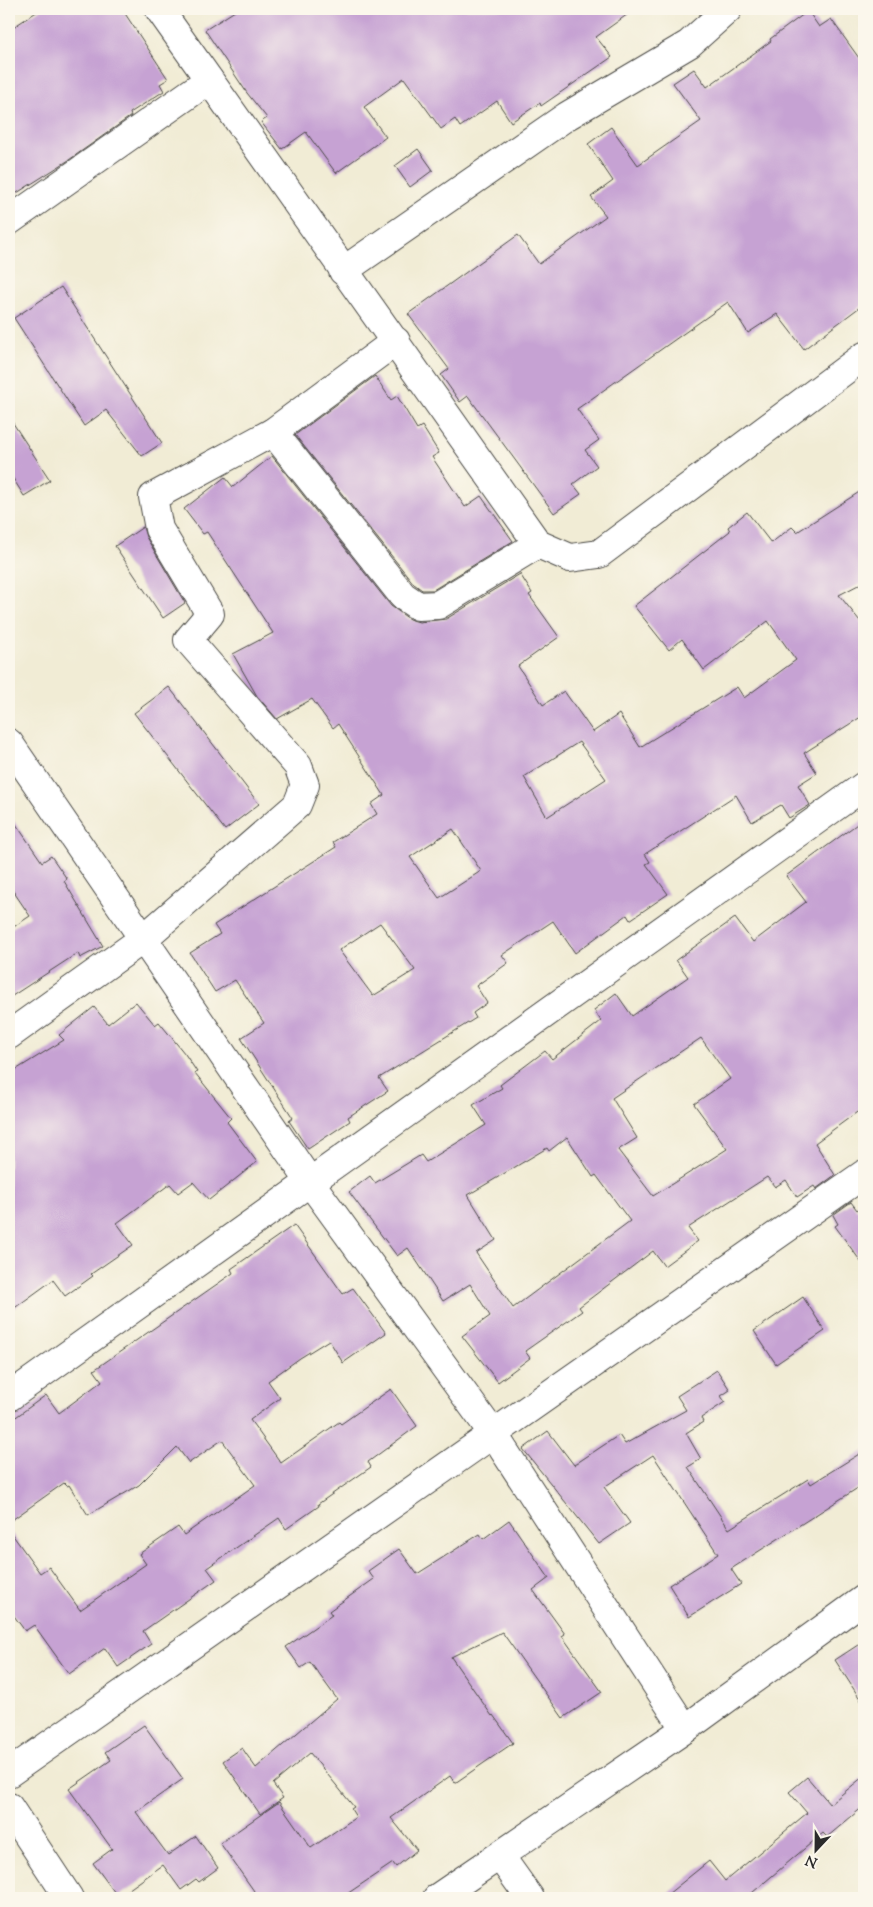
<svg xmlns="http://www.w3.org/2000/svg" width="873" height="1907" font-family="'Sorts Mill Goudy',serif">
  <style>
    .building { fill: #c6a2d3; fill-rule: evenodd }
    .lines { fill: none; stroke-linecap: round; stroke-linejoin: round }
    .minor-casing { stroke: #494844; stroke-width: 30 }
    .minor { stroke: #fff; stroke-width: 28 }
  </style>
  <rect width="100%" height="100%" fill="#fbf7ec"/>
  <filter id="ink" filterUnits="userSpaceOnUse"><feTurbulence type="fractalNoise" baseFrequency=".02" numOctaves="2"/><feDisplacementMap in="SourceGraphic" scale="10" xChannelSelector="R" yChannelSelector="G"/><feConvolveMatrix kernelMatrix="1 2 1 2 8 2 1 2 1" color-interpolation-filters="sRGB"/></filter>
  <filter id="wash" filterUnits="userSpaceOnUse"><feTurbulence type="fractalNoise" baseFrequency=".0096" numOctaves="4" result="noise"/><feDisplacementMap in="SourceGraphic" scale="20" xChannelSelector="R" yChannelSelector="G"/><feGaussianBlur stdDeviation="1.12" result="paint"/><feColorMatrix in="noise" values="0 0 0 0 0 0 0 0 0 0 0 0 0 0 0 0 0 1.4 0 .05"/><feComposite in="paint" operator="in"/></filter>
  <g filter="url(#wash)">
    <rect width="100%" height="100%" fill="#f1ecd5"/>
    <g id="blocks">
      <g class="building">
        <polygon points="41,9 122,9 168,79 160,84 164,91 130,113 131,116 69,160 9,198 9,30"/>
        <polygon points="238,9 635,9 596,37 612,57 541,106 540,103 511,122 497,101 460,127 455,119 441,129 404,78 364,107 386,137 336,173 306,132 282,149 261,122 267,118 247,93 205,30"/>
        <polygon points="808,11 819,27 831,19 864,65 864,304 804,349 777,314 748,333 728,302 577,409 599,440 585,450 597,466 573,484 581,494 554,513 468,396 460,402 441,375 449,369 408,314 518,235 539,264 606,216 591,197 613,181 588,144 611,127 638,165 701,121 673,83 694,69 707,87 771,41 770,39"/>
        <polygon points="418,149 433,170 410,187 395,166"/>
        <polygon points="61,287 162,443 142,456 106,410 84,426 14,318"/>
        <polygon points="375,376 391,400 397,396 417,429 422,426 439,453 432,457 465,507 481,496 513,541 433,590 422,590 414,584 295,435"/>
        <polygon points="9,417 50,480 24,496 9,472"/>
        <path d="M272 456 391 606 409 619 419 622 446 619 520 574 532 593 529 595 559 637 518 666 543 705 564 691 593 732 619 714 640 747 737 687 744 698 796 660 768 621 704 670 682 639 669 650 634 606 730 531 728 527 747 512 771 543 792 527 797 532 864 489V582L839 595 864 626V715L804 753 817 773 798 785 810 805 789 818 781 805 752 822 736 795 645 854 650 862 646 864 668 894 630 920 627 915 575 953 553 921 502 955 508 963 476 986 487 1003 473 1013 476 1018 379 1078 388 1091 348 1117 350 1121 308 1149 289 1121 293 1118 241 1038 264 1023 235 980 215 992 190 953 220 934 214 925 336 847 333 842 377 814 371 804 384 795 338 724 333 728 312 699 277 719 257 696 233 654 273 633 207 532 203 534 184 509 225 477 233 487ZM579 742 606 779 547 817 524 777ZM453 829 481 871 439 898 410 857ZM380 923 415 970 373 996 339 950Z"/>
        <polygon points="143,527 146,537 185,603 163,618 115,546"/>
        <polygon points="169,687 259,804 225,830 134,713"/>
        <polygon points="9,814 42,862 51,856 67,879 64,881 103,946 80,958 78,953 9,998 9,930 30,916 9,885"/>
        <path d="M864 819V1107L815 1143 835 1175 816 1189 814 1186 797 1197 786 1180 775 1187 767 1177 688 1228 698 1241 664 1266 653 1251 579 1307 582 1311 525 1351 530 1358 498 1382 462 1336 490 1316 470 1284 443 1301 408 1248 397 1256 349 1192 370 1176 375 1183 421 1155 426 1162 486 1125 473 1105 502 1088 500 1085 545 1051 552 1059 601 1021 594 1010 616 993 632 1016 688 977 676 960 735 918 753 942 806 902 786 876ZM701 1038 730 1079 694 1104 727 1149 653 1196 618 1150 637 1138 612 1098ZM567 1137 593 1177 596 1175 630 1221 513 1308 476 1253 496 1240 468 1195 547 1148 549 1151Z"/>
        <polygon points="136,1002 155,1025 159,1022 185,1054 197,1072 195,1073 231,1118 227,1122 257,1162 209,1200 193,1182 178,1193 170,1184 117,1223 133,1245 91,1274 93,1276 65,1296 53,1280 9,1312 9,1074 64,1040 59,1035 94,1007 108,1024"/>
        <polygon points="851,1202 857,1210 864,1205 864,1266 835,1226 838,1224 833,1215"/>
        <polygon points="294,1225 343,1294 353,1288 386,1333 343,1363 329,1340 300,1358 268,1381 280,1398 250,1420 281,1463 339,1422 341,1424 391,1389 417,1426 368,1462 371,1467 318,1504 319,1506 286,1529 279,1518 207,1568 216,1580 143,1631 151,1644 118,1667 105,1648 69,1674 34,1625 25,1631 9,1609 9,1530 40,1573 49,1567 80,1610 146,1564 139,1554 178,1527 184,1535 255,1485 222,1440 189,1463 177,1447 139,1485 88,1515 69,1485 67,1486 64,1483 9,1522 9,1422 46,1395 59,1413 102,1381 94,1370 233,1273 231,1269"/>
        <polygon points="803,1297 825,1331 776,1364 754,1331"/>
        <polygon points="717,1370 730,1390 721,1396 725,1402 701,1418 703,1422 686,1433 701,1459 688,1467 729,1529 808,1479 811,1484 864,1451 864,1484 731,1569 741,1584 689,1617 669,1585 718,1554 653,1455 604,1487 630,1523 599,1544 523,1449 548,1431 574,1465 619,1435 625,1444 686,1410 677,1396"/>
        <polygon points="509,1520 549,1578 533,1590 565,1634 562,1636 602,1692 563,1718 502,1632 451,1657 492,1716 493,1715 513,1743 455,1783 450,1776 391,1818 417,1850 396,1867 393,1863 341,1898 259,1898 220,1843 279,1802 311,1848 356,1817 351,1809 354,1807 310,1753 273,1784 283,1798 260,1814 223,1761 242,1748 256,1768 337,1699 310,1662 301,1668 286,1647 332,1615 329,1611 374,1579 368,1571 399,1549 417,1574 480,1534 483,1539"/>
        <polygon points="864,1641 864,1705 835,1660"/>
        <polygon points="144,1725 183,1779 136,1812 168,1855 196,1836 218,1868 199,1882 196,1879 181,1890 163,1865 118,1897 93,1863 112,1849 69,1789 111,1760 105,1752"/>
        <polygon points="864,1776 864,1806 827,1837 823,1833 746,1898 663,1898 709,1861 725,1881 807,1813 789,1792 807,1777 830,1804"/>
      </g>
    </g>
  </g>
  <g filter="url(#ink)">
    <use href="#blocks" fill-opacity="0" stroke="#494844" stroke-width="1"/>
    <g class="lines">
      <defs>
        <g id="minor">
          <path d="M159 9C284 188 412 365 538 544L570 558 599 554 864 356"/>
          <polyline points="9,221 209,80"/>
          <polyline points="343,271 567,116 689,44 728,9"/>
          <polyline points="273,432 403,596 418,606 438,605 538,544"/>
          <polyline points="9,743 310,1182 494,1435 685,1729"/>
          <polyline points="9,1035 143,939 297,805 305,785 298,766 188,640 210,614 159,529 153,497 273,432 396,341"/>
          <polyline points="9,1397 864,786"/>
          <polyline points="9,1773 864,1174"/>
          <polyline points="9,1807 69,1898"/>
          <polyline points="500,1856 530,1898"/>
          <polyline points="437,1898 685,1729 864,1599"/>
        </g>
      </defs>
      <use href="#minor" class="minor-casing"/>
      <use href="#minor" class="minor"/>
    </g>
  </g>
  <rect width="873" height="1907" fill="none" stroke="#fbf7ec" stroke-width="30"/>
  <g transform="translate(816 1850) rotate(202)" stroke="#fbf7ec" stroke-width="4" paint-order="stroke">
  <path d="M0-4L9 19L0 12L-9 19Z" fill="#2b2b2b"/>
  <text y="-8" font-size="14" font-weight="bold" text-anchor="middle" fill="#2b2b2b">N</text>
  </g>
</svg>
